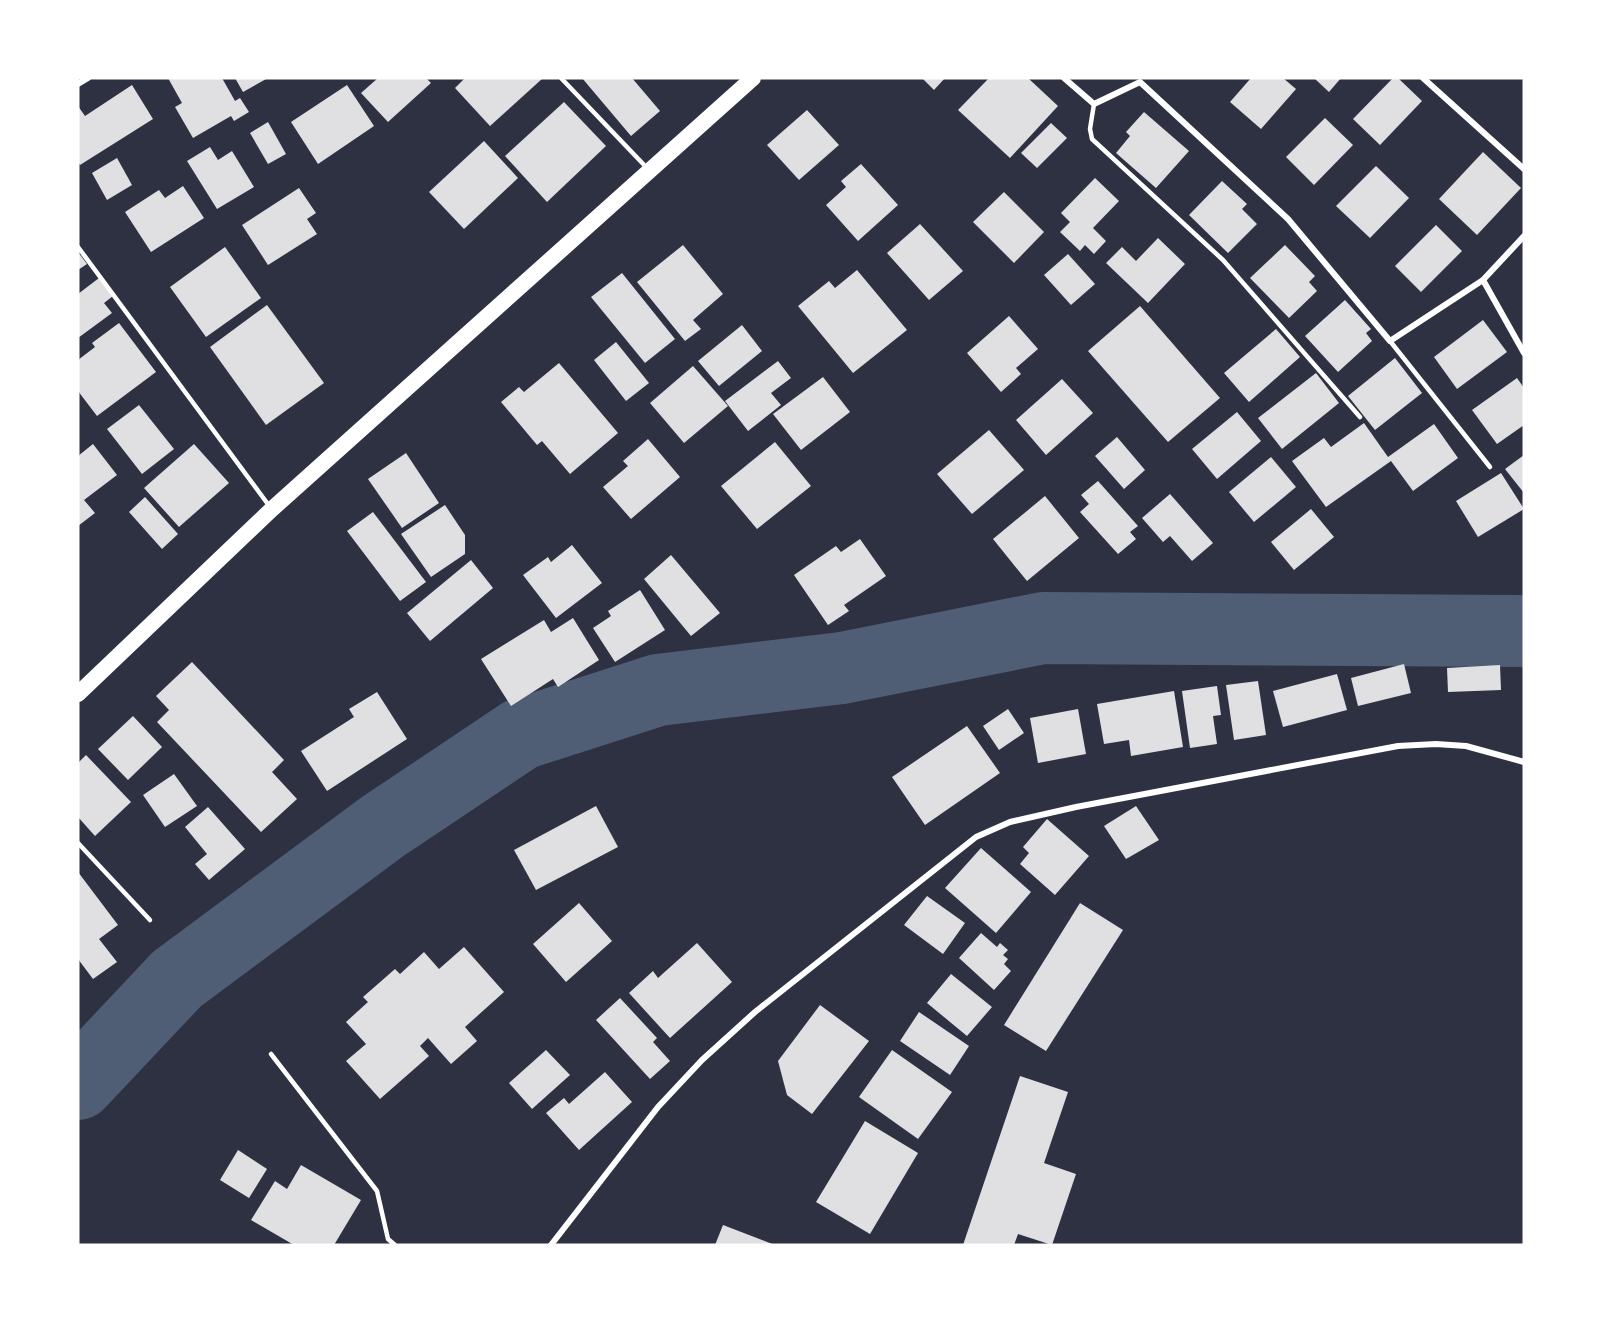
<svg xmlns="http://www.w3.org/2000/svg" width="1602" height="1323" font-family="Inter,sans-serif">
  <style>
    .lines { fill: none; stroke-linecap: round; stroke-linejoin: round }
    .river { stroke: #4f5d75; stroke-width: 72 }
    .building { fill: #e0e0e3 }
    .service { stroke: #fff; stroke-width: 4.5 }
    .minor { stroke: #fff; stroke-width: 6 }
    .trunk { stroke: #fff; stroke-width: 16 }
  </style>
  <rect width="100%" height="100%" fill="#2d3142"/>
  <g class="lines">
    <polyline class="river" points="78,1084 177,979 382,827 521,734 658,690 842,668 1043,628 1524,631"/>
  </g>
  <g class="building">
    <polygon points="168,78 222,78 235,101 240,98 249,112 234,121 231,116 193,138 175,107 182,103"/>
    <polygon points="235,78 268,78 243,92"/>
    <polygon points="378,78 426,78 431,83 388,122 361,93"/>
    <polygon points="465,78 543,78 490,126 455,88"/>
    <polygon points="582,78 632,78 660,111 631,136"/>
    <polygon points="922,78 945,78 934,90"/>
    <polygon points="989,78 1028,78 1058,106 1010,158 958,110"/>
    <polygon points="1251,78 1283,78 1296,89 1261,129 1230,102"/>
    <polygon points="1314,78 1341,78 1329,92"/>
    <polygon points="1393,78 1398,78 1422,101 1380,145 1353,119"/>
    <polygon points="132,85 153,119 80,165 78,162 78,106 85,116"/>
    <polygon points="347,85 374,126 318,164 291,122"/>
    <polygon points="564,102 606,146 547,202 505,156"/>
    <polygon points="807,110 839,145 799,180 767,145"/>
    <polygon points="1144,112 1189,151 1156,188 1116,153 1130,136 1126,132"/>
    <polygon points="1325,118 1353,145 1314,185 1286,157"/>
    <polygon points="268,122 286,154 268,164 250,133"/>
    <polygon points="1051,123 1067,138 1037,168 1021,153"/>
    <polygon points="484,141 518,178 464,229 429,192"/>
    <polygon points="210,147 218,160 232,151 254,187 217,209 187,161"/>
    <polygon points="1483,152 1521,188 1477,235 1439,199"/>
    <polygon points="117,158 132,185 107,200 92,173"/>
    <polygon points="861,164 898,205 858,241 826,205 846,187 841,181"/>
    <polygon points="1376,166 1409,198 1370,238 1336,206"/>
    <polygon points="1095,178 1119,201 1093,228 1106,241 1094,254 1085,245 1080,251 1060,232 1070,222 1061,213"/>
    <polygon points="1222,181 1247,204 1242,209 1257,224 1228,253 1189,215"/>
    <polygon points="183,186 204,218 151,252 125,212 159,190 165,198"/>
    <polygon points="299,188 316,213 307,219 317,234 268,265 242,225"/>
    <polygon points="1004,192 1044,232 1014,263 973,222"/>
    <polygon points="920,224 963,271 929,300 887,253"/>
    <polygon points="1436,225 1462,251 1421,292 1395,266"/>
    <polygon points="1158,238 1185,264 1148,303 1106,263 1122,247 1136,261"/>
    <polygon points="683,245 723,294 693,320 701,329 685,341 637,282"/>
    <polygon points="1285,245 1315,276 1309,282 1317,291 1289,318 1250,278"/>
    <polygon points="225,247 261,298 206,337 170,287"/>
    <polygon points="78,252 87,264 78,270"/>
    <polygon points="1068,254 1095,284 1071,305 1044,275"/>
    <polygon points="857,270 907,330 853,373 798,306 829,281 835,288"/>
    <polygon points="622,273 675,339 645,363 591,297"/>
    <polygon points="99,278 113,296 104,303 112,313 78,338 78,294"/>
    <polygon points="1345,300 1371,329 1366,333 1372,341 1338,372 1305,336"/>
    <polygon points="267,305 324,383 266,425 210,347"/>
    <polygon points="1140,306 1220,398 1168,442 1088,351"/>
    <polygon points="1009,316 1038,349 1016,368 1021,374 1001,392 967,353"/>
    <polygon points="1483,320 1507,352 1457,389 1434,357"/>
    <polygon points="119,323 156,372 97,416 78,391 78,360 95,347 92,343"/>
    <polygon points="742,325 762,351 719,386 698,361"/>
    <polygon points="1276,329 1300,357 1249,402 1224,373"/>
    <polygon points="616,342 649,383 626,401 594,360"/>
    <polygon points="1395,358 1422,393 1375,430 1348,396"/>
    <polygon points="778,361 791,378 771,393 781,405 748,431 725,401"/>
    <polygon points="559,363 618,433 570,474 542,441 537,445 501,402 519,387 524,392"/>
    <polygon points="693,366 728,406 684,443 650,403"/>
    <polygon points="1316,373 1339,403 1282,449 1258,418"/>
    <polygon points="823,377 850,412 801,450 773,414"/>
    <polygon points="1517,378 1524,388 1524,425 1497,444 1472,410"/>
    <polygon points="1062,379 1093,413 1046,455 1016,420"/>
    <polygon points="139,405 174,449 142,474 107,429"/>
    <polygon points="1237,412 1261,441 1217,479 1192,449"/>
    <polygon points="1364,423 1388,457 1434,424 1458,458 1413,491 1391,461 1326,507 1292,461 1324,438 1331,447"/>
    <polygon points="989,430 1024,470 972,514 937,474"/>
    <polygon points="1117,437 1145,470 1124,489 1095,456"/>
    <polygon points="648,439 680,477 631,519 603,487 628,466 623,461"/>
    <polygon points="775,442 811,486 757,529 721,486"/>
    <polygon points="93,444 117,475 84,500 95,513 78,526 78,456"/>
    <polygon points="194,444 229,483 179,527 144,488"/>
    <polygon points="406,453 439,503 402,528 368,479"/>
    <polygon points="1524,455 1524,493 1505,469"/>
    <polygon points="1271,457 1296,487 1254,522 1229,492"/>
    <polygon points="1501,473 1524,509 1478,537 1456,501"/>
    <polygon points="1098,481 1138,526 1130,532 1136,539 1118,554 1080,512 1089,504 1081,495"/>
    <polygon points="1170,494 1213,543 1192,561 1170,536 1163,542 1142,518"/>
    <polygon points="1045,496 1079,538 1027,581 993,539"/>
    <polygon points="145,497 178,534 162,549 129,512"/>
    <polygon points="445,505 465,535 465,554 431,577 401,534"/>
    <polygon points="1311,509 1334,537 1294,570 1271,542"/>
    <polygon points="373,512 426,582 400,601 347,531"/>
    <polygon points="860,539 886,576 844,605 849,611 828,625 794,575 836,546 841,552"/>
    <polygon points="572,545 602,583 556,618 523,575 548,557 551,562"/>
    <polygon points="671,555 720,613 691,636 644,579"/>
    <polygon points="471,560 493,588 430,641 407,613"/>
    <polygon points="640,590 665,630 615,662 593,628 611,616 608,611"/>
    <polygon points="573,618 599,660 558,687 553,679 511,706 481,659 544,620 551,632"/>
    <polygon points="192,662 284,760 272,772 297,799 261,832 157,722 169,710 156,696"/>
    <polygon points="1404,664 1411,693 1358,706 1351,678"/>
    <polygon points="1500,665 1501,690 1448,692 1447,668"/>
    <polygon points="1337,674 1347,710 1283,727 1273,691"/>
    <polygon points="1258,681 1266,735 1234,740 1226,685"/>
    <polygon points="1217,686 1221,715 1213,716 1217,744 1190,748 1182,691"/>
    <polygon points="1174,691 1183,747 1131,756 1129,740 1104,744 1097,704"/>
    <polygon points="377,692 407,739 327,791 301,751 354,717 349,709"/>
    <polygon points="1008,709 1024,733 999,750 983,726"/>
    <polygon points="1078,709 1086,754 1038,763 1030,718"/>
    <polygon points="133,716 162,747 128,780 98,749"/>
    <polygon points="967,726 1000,773 925,825 892,777"/>
    <polygon points="86,755 131,802 95,836 78,817 78,763"/>
    <polygon points="174,774 197,806 165,827 143,795"/>
    <polygon points="596,806 618,847 536,890 514,850"/>
    <polygon points="1136,806 1159,840 1126,859 1104,826"/>
    <polygon points="208,807 245,849 209,880 195,864 207,854 185,827"/>
    <polygon points="1047,819 1089,856 1055,895 1020,864 1029,853 1023,847"/>
    <polygon points="981,848 1031,892 996,933 945,888"/>
    <polygon points="78,872 118,925 99,939 117,962 93,979 78,959"/>
    <polygon points="927,896 965,923 943,954 904,925"/>
    <polygon points="579,903 612,941 566,982 533,944"/>
    <polygon points="1080,903 1123,930 1046,1051 1004,1025"/>
    <polygon points="981,933 997,947 1000,943 1008,950 1003,955 1008,959 1004,964 1011,971 994,990 959,958"/>
    <polygon points="697,943 732,982 670,1038 629,993 653,971 658,978"/>
    <polygon points="464,947 504,992 465,1027 477,1041 451,1064 428,1038 420,1046 429,1056 380,1099 346,1061 366,1044 346,1022 368,1002 363,997 395,969 400,974 424,952 439,969"/>
    <polygon points="951,974 992,1007 967,1036 927,1003"/>
    <polygon points="620,998 657,1038 653,1042 670,1061 650,1079 596,1020"/>
    <polygon points="820,1005 869,1041 812,1114 787,1095 778,1061"/>
    <polygon points="919,1012 969,1046 950,1075 900,1041"/>
    <polygon points="546,1050 570,1075 532,1109 509,1083"/>
    <polygon points="892,1050 952,1092 918,1139 859,1097"/>
    <polygon points="605,1072 632,1102 579,1150 546,1113 564,1098 569,1104"/>
    <polygon points="1020,1076 1068,1092 1044,1163 1076,1174 1052,1245 1018,1234 1014,1245 963,1245"/>
    <polygon points="865,1121 918,1153 870,1234 816,1202"/>
    <polygon points="238,1150 267,1169 249,1198 220,1180"/>
    <polygon points="301,1165 361,1200 334,1245 294,1245 251,1220 275,1181 287,1189"/>
    <polygon points="723,1225 775,1245 715,1245"/>
  </g>
  <g class="lines">
    <g class="service">
      <polyline points="561,78 647,168"/>
      <polyline points="1094,104 1090,129 1092,139 1223,260 1360,417"/>
      <polyline points="78,247 270,507"/>
      <polyline points="1390,341 1490,467"/>
      <polyline points="78,843 150,920"/>
      <polyline points="271,1054 377,1191 388,1239 395,1245"/>
    </g>
    <g class="minor">
      <polyline points="1064,78 1094,104 1140,82 1288,219 1390,341 1483,280 1524,236"/>
      <polyline points="1423,78 1524,169"/>
      <polyline points="78,84 88,78"/>
      <polyline points="1483,280 1524,353"/>
      <polyline points="551,1245 658,1107 702,1060 755,1012 976,837 1010,822 1076,807 1398,746 1436,744 1466,746 1524,762"/>
    </g>
    <polyline class="trunk" points="78,694 271,510 753,78"/>
  </g>
  <rect width="1602" height="1323" fill="none" stroke="#ffffff" stroke-width="159"/>
</svg>
